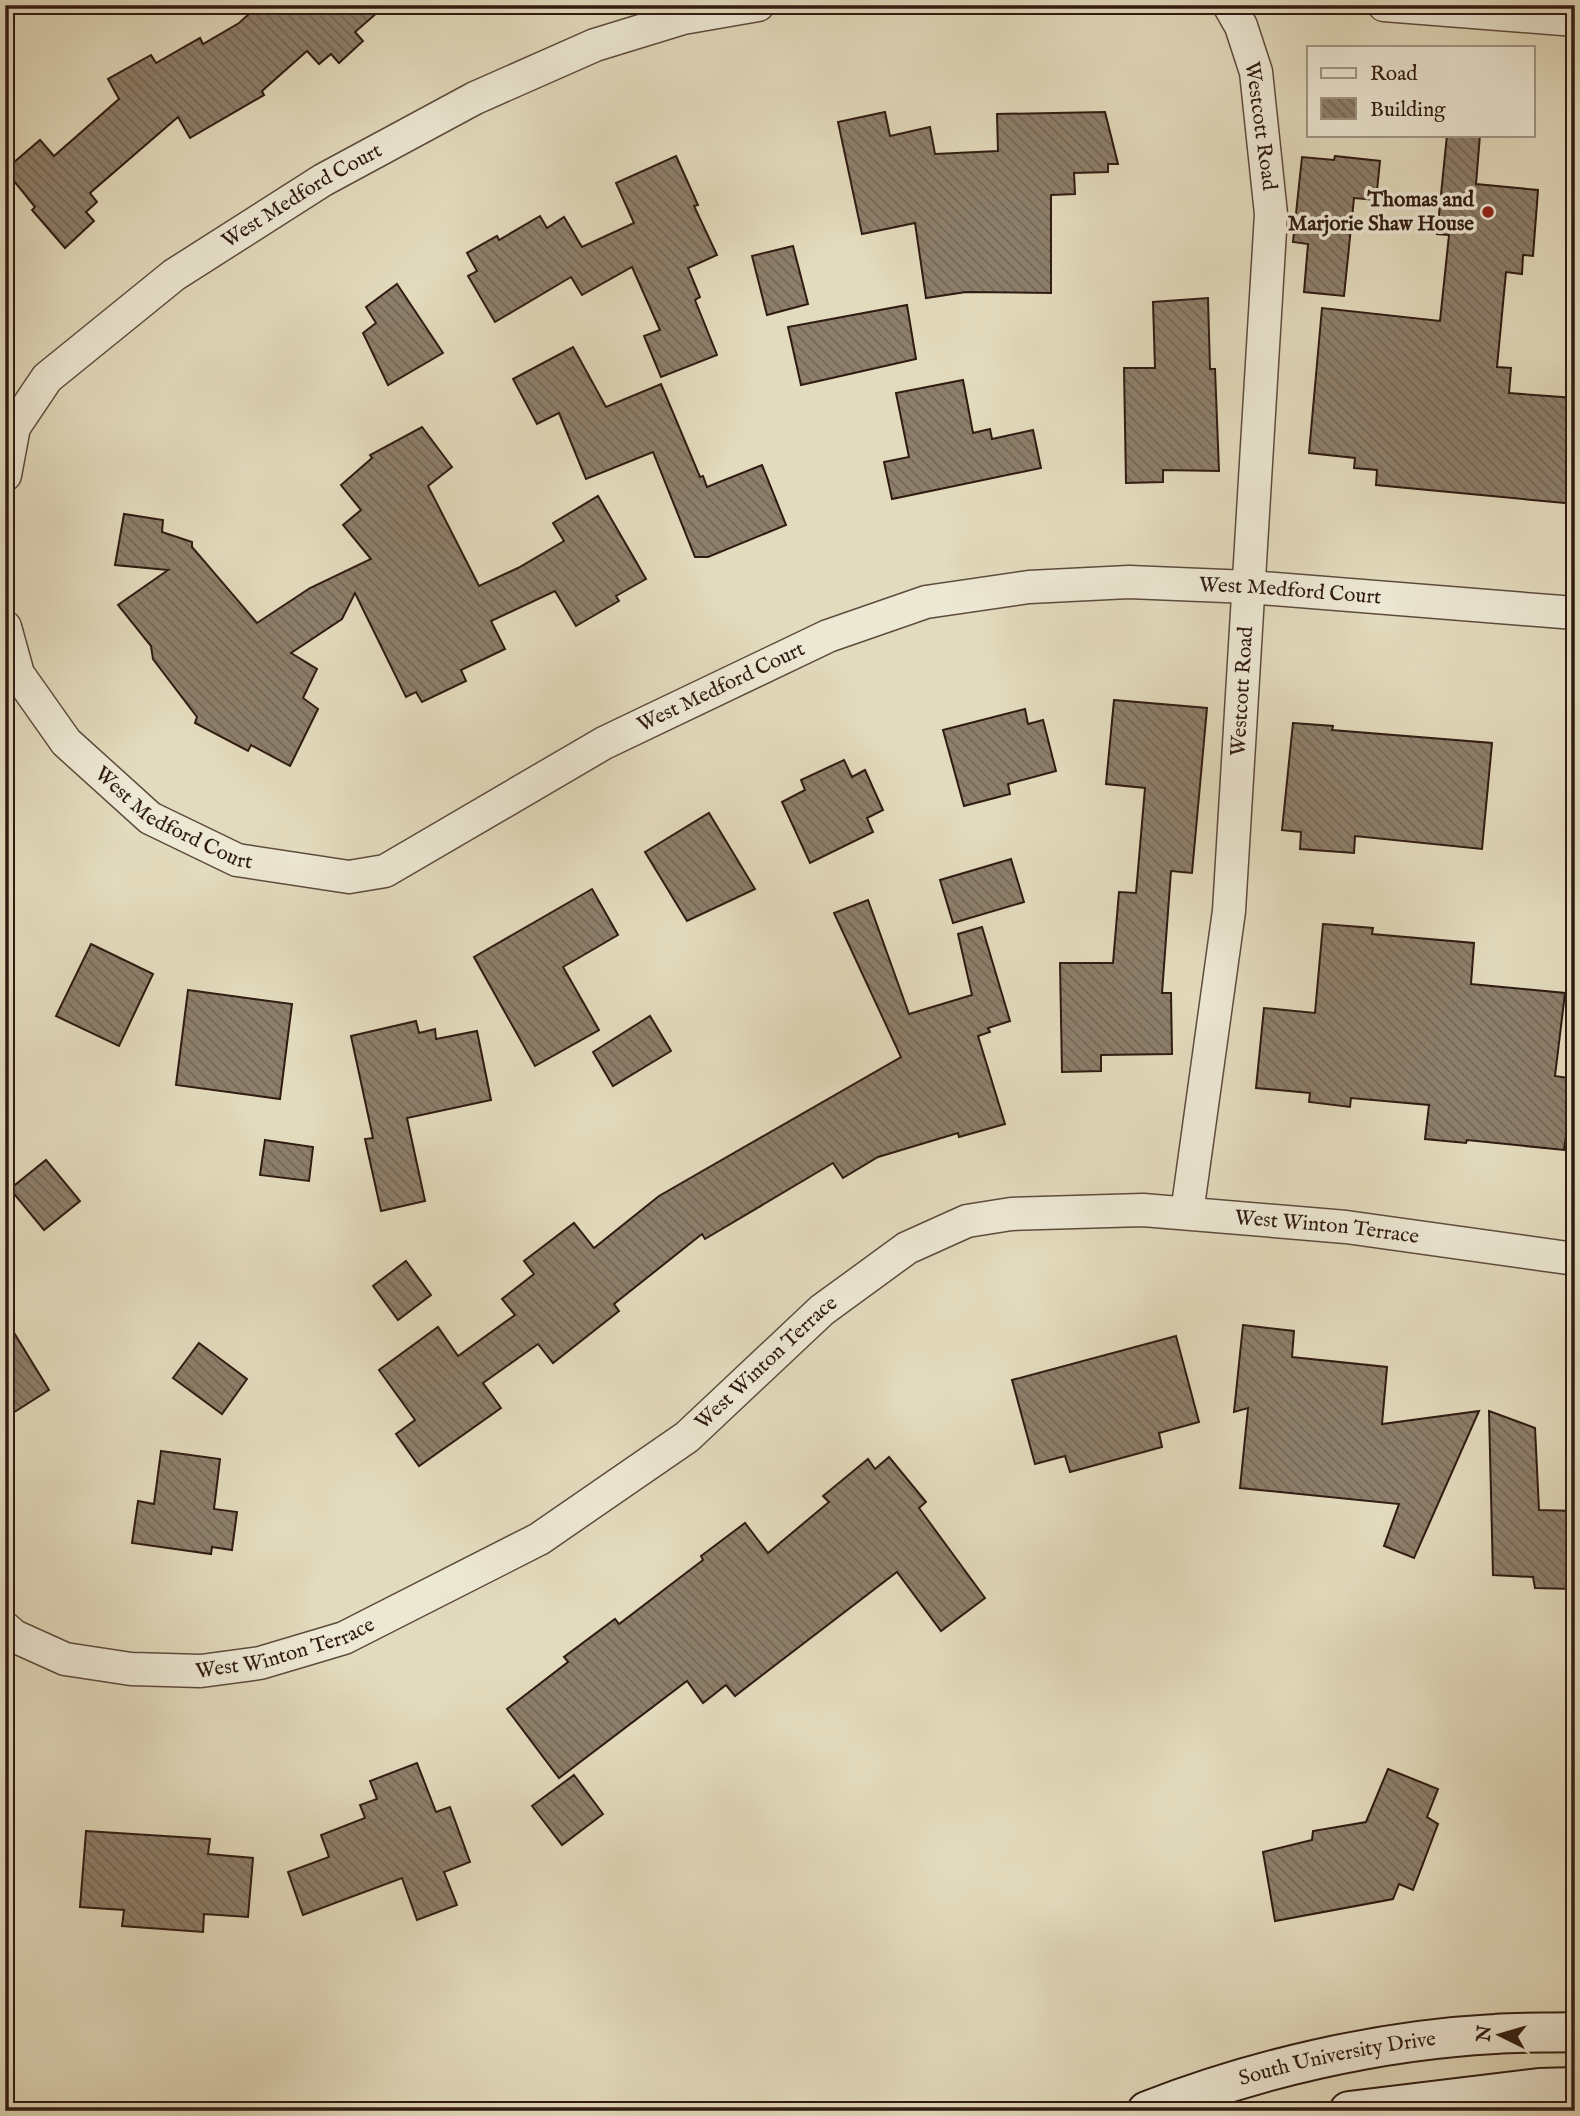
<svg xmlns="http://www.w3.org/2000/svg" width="1580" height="2116" font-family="'IM FELL English',serif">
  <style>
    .building { fill: url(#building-back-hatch); stroke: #301b12; stroke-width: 2 }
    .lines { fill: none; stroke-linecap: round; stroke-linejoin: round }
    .street-casing { stroke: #5d4b3d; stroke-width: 35 }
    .secondary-casing { stroke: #301b12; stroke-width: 42 }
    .street { stroke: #ede8d4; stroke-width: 32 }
    .secondary { stroke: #ede8d4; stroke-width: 38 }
    .poi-dot { fill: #8f2418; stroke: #ede8d4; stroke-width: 2.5 }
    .labels { text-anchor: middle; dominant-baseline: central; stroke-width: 7; stroke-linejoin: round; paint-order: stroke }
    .street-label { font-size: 21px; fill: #301b12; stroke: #ede8d4 }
    .poi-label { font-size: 21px; font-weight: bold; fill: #301b12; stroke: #ede8d4; text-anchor: end }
  </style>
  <defs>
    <pattern id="building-back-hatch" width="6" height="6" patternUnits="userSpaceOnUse" patternTransform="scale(1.75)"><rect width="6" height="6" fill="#8d7f6b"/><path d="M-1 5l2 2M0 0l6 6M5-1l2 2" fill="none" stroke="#746757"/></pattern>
  </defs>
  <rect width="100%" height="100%" fill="#e3dbbd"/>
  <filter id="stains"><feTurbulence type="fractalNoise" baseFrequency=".00286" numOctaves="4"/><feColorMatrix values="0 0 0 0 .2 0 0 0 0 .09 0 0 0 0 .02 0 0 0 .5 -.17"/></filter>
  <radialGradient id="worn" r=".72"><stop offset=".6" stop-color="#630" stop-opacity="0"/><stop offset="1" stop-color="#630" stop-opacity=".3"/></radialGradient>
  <g class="building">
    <polygon points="259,5 386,5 355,32 363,41 339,63 331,54 319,64 307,51 262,91 264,95 190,138 178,117 90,193 97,202 86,212 94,221 65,248 32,210 35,207 5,170 40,140 54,156 119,99 108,79 151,55 156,63 200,38 203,44 239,23"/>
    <polygon points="885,112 890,136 930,127 935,154 998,151 997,114 1105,112 1118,164 1108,164 1108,172 1074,173 1075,194 1051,195 1051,293 966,292 926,298 915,223 862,234 838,122"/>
    <polygon points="1447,135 1480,135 1476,184 1538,190 1533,256 1523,255 1522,274 1506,272 1497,367 1511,368 1509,393 1575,398 1575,504 1376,485 1377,470 1354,468 1355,458 1309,453 1322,308 1440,321 1449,235 1437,234"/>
    <polygon points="676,156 698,205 694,206 717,255 688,268 700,297 695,300 717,355 661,377 644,336 660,330 632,267 582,295 571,277 495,322 468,276 477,271 467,253 497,236 499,240 540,216 547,228 564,217 582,247 634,223 616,183"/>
    <polygon points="1335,156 1380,161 1376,200 1354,198 1344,296 1304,292 1308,244 1293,242 1302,157 1334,160"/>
    <polygon points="793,246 808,304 767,315 752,256"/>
    <polygon points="397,284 443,353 388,385 363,333 376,323 366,307"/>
    <polygon points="1208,298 1210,369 1215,369 1219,471 1163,470 1163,482 1126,483 1124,368 1155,368 1153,302"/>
    <polygon points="907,305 916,359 801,385 788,327"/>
    <polygon points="573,347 606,407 661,384 700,477 703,476 707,487 762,465 786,525 708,557 695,557 653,452 586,479 559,413 537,424 513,379"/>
    <polygon points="963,380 973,433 990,429 992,439 1033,430 1041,468 892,499 884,462 909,457 896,393"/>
    <polygon points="422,427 452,467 428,486 479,586 518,568 564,541 553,523 598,496 646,579 616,596 619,601 576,626 555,591 491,621 505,649 461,670 466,681 422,702 416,692 406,697 355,593 342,619 291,653 317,669 303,698 318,709 290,766 251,745 248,751 195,723 197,717 153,659 151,646 118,605 168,570 115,565 124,514 163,520 162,532 192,542 192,547 257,623 310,588 371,559 343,525 361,510 341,485 372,458 370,455"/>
    <polygon points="1114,700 1207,708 1192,873 1171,871 1162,993 1171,993 1172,1054 1101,1055 1101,1071 1062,1072 1060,963 1113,963 1119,892 1136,893 1145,788 1106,784"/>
    <polygon points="1025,709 1028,724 1043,720 1056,771 1008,784 1010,794 964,806 943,730"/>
    <polygon points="1293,723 1333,726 1332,730 1492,743 1482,849 1355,836 1354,853 1300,849 1301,832 1282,830"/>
    <polygon points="844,760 852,777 865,770 883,810 867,818 873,832 810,863 782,802 805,790 801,780"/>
    <polygon points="709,813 755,889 687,921 645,852"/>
    <polygon points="1011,859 1024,902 953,923 940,880"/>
    <polygon points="592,889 618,935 563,967 599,1030 535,1066 474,957"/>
    <polygon points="868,900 909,1014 972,995 958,934 982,927 1010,1021 988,1028 990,1032 978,1036 1005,1124 959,1137 958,1133 878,1157 843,1178 833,1163 705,1239 702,1234 614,1304 619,1311 553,1363 538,1344 483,1383 501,1408 419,1466 396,1434 415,1420 379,1370 438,1327 458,1356 515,1315 502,1299 534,1274 524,1261 574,1223 594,1248 659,1196 901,1057 834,913"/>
    <polygon points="1323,924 1373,928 1372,934 1474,943 1471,984 1565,993 1555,1076 1575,1079 1575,1130 1567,1129 1564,1150 1467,1140 1466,1143 1425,1139 1429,1105 1351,1098 1350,1107 1309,1102 1310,1093 1256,1088 1264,1008 1315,1013"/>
    <polygon points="91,944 153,974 119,1046 56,1016"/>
    <polygon points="188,990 292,1004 280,1099 176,1085"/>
    <polygon points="650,1016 671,1051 613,1086 593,1052"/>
    <polygon points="416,1021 419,1033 435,1029 436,1039 477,1031 491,1100 407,1118 425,1201 381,1211 365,1139 373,1138 351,1036"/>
    <polygon points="265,1140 313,1147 309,1181 260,1175"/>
    <polygon points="46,1160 80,1201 44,1230 10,1189"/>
    <polygon points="406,1261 431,1295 398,1320 373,1286"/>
    <polygon points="5,1318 49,1390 5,1418"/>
    <polygon points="1243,1325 1294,1331 1292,1357 1387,1367 1382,1424 1479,1411 1414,1558 1384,1546 1399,1504 1240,1488 1248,1408 1234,1412"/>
    <polygon points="1176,1336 1199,1422 1159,1433 1162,1447 1070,1472 1065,1456 1035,1464 1012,1380"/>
    <polygon points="199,1343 247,1379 222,1414 173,1378"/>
    <polygon points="1489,1411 1535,1428 1539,1510 1575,1511 1574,1589 1535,1588 1533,1577 1493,1575"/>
    <polygon points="161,1451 220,1459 214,1509 237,1512 232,1550 212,1547 211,1554 132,1543 138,1501 154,1504"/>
    <polygon points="889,1457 926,1502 919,1508 985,1598 941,1631 897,1572 735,1696 726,1685 703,1703 687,1681 559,1778 507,1709 568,1662 564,1657 615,1619 619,1624 703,1560 701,1556 745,1523 768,1553 829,1502 823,1496 868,1459 875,1469"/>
    <polygon points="417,1763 436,1812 450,1807 470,1862 444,1872 457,1905 417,1920 402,1878 303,1915 288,1872 329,1857 321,1835 365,1818 360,1805 377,1799 370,1781"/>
    <polygon points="1388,1769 1438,1789 1427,1817 1438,1824 1413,1890 1399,1884 1393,1899 1275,1921 1263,1852 1312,1840 1313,1831 1366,1822"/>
    <polygon points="574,1775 603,1814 562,1845 532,1806"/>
    <polygon points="86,1831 210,1839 208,1854 253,1858 248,1917 204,1914 203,1932 122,1926 124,1910 80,1907"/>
  </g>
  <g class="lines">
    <defs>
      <g id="street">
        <polyline points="1384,5 1575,20"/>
        <path id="s1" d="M5 475 14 427 47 378 174 275 323 180 475 98 595 45 683 18 758 5"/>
        <path id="s2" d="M5 627 18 674 66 742 150 818 237 860 349 877 385 871 604 743 828 636 926 602 1029 587 1129 582 1249 587 1575 613"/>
        <path id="s3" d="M1187 1213 1229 911 1271 214 1256 72 1241 26 1229 5"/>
        <path id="s4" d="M5 1628 14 1636 65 1659 131 1669 201 1671 260 1663 344 1638 539 1539 687 1437 822 1310 907 1248 967 1221 1011 1214 1143 1210 1346 1227 1575 1259"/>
      </g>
      <g id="secondary">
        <path id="s5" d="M1147 2111C1255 2069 1379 2040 1495 2034 1521 2032 1548 2033 1575 2032"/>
        <polyline points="1349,2111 1539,2088 1575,2087"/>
      </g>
    </defs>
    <use href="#street" class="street-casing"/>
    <use href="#secondary" class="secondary-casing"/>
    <use href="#street" class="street"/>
    <use href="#secondary" class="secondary"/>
  </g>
  <circle class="poi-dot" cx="1488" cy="212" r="7"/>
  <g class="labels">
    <g class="street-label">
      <text transform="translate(1260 126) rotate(82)">Westcott Road</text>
      <text stroke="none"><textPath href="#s1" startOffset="422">West Medford Court</textPath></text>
      <text stroke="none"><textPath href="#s2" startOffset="1463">West Medford Court</textPath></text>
      <text stroke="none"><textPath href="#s2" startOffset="875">West Medford Court</textPath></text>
      <text stroke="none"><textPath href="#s3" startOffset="525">Westcott Road</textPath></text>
      <text stroke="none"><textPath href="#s2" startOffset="266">West Medford Court</textPath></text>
      <text stroke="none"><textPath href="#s4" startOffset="1468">West Winton Terrace</textPath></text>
      <text stroke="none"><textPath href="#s4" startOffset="859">West Winton Terrace</textPath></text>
      <text stroke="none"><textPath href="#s4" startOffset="292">West Winton Terrace</textPath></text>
      <text stroke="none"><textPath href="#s5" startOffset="198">South University Drive</textPath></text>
    </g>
    <g class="poi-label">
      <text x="1474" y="200">Thomas and<tspan x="1474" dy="24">Marjorie Shaw House</tspan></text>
    </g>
  </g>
  <rect width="1580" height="2116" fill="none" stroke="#e3dbbd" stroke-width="28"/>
  <rect x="7" y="7" width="1566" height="2102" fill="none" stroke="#301b12" stroke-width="3.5"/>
  <rect x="14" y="14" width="1552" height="2088" fill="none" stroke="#301b12" stroke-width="2"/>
  <rect x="1307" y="46" width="228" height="91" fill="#ede8d4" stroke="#a19686" stroke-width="2"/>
  <rect x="1321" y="68" width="35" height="10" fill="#ede8d4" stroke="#a19686" stroke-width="2"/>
  <text x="1370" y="80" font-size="21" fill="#301b12">Road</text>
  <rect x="1321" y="98" width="35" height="21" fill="url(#building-back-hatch)" stroke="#a19686" stroke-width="2"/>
  <text x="1370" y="116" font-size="21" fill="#301b12">Building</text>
  <g transform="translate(1500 2035) rotate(275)" stroke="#ede8d4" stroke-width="5" paint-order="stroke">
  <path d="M0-5L12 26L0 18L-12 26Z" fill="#301b12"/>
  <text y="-10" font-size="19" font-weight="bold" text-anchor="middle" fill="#301b12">N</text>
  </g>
  <rect width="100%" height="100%" filter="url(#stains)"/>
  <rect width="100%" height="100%" fill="url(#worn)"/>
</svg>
